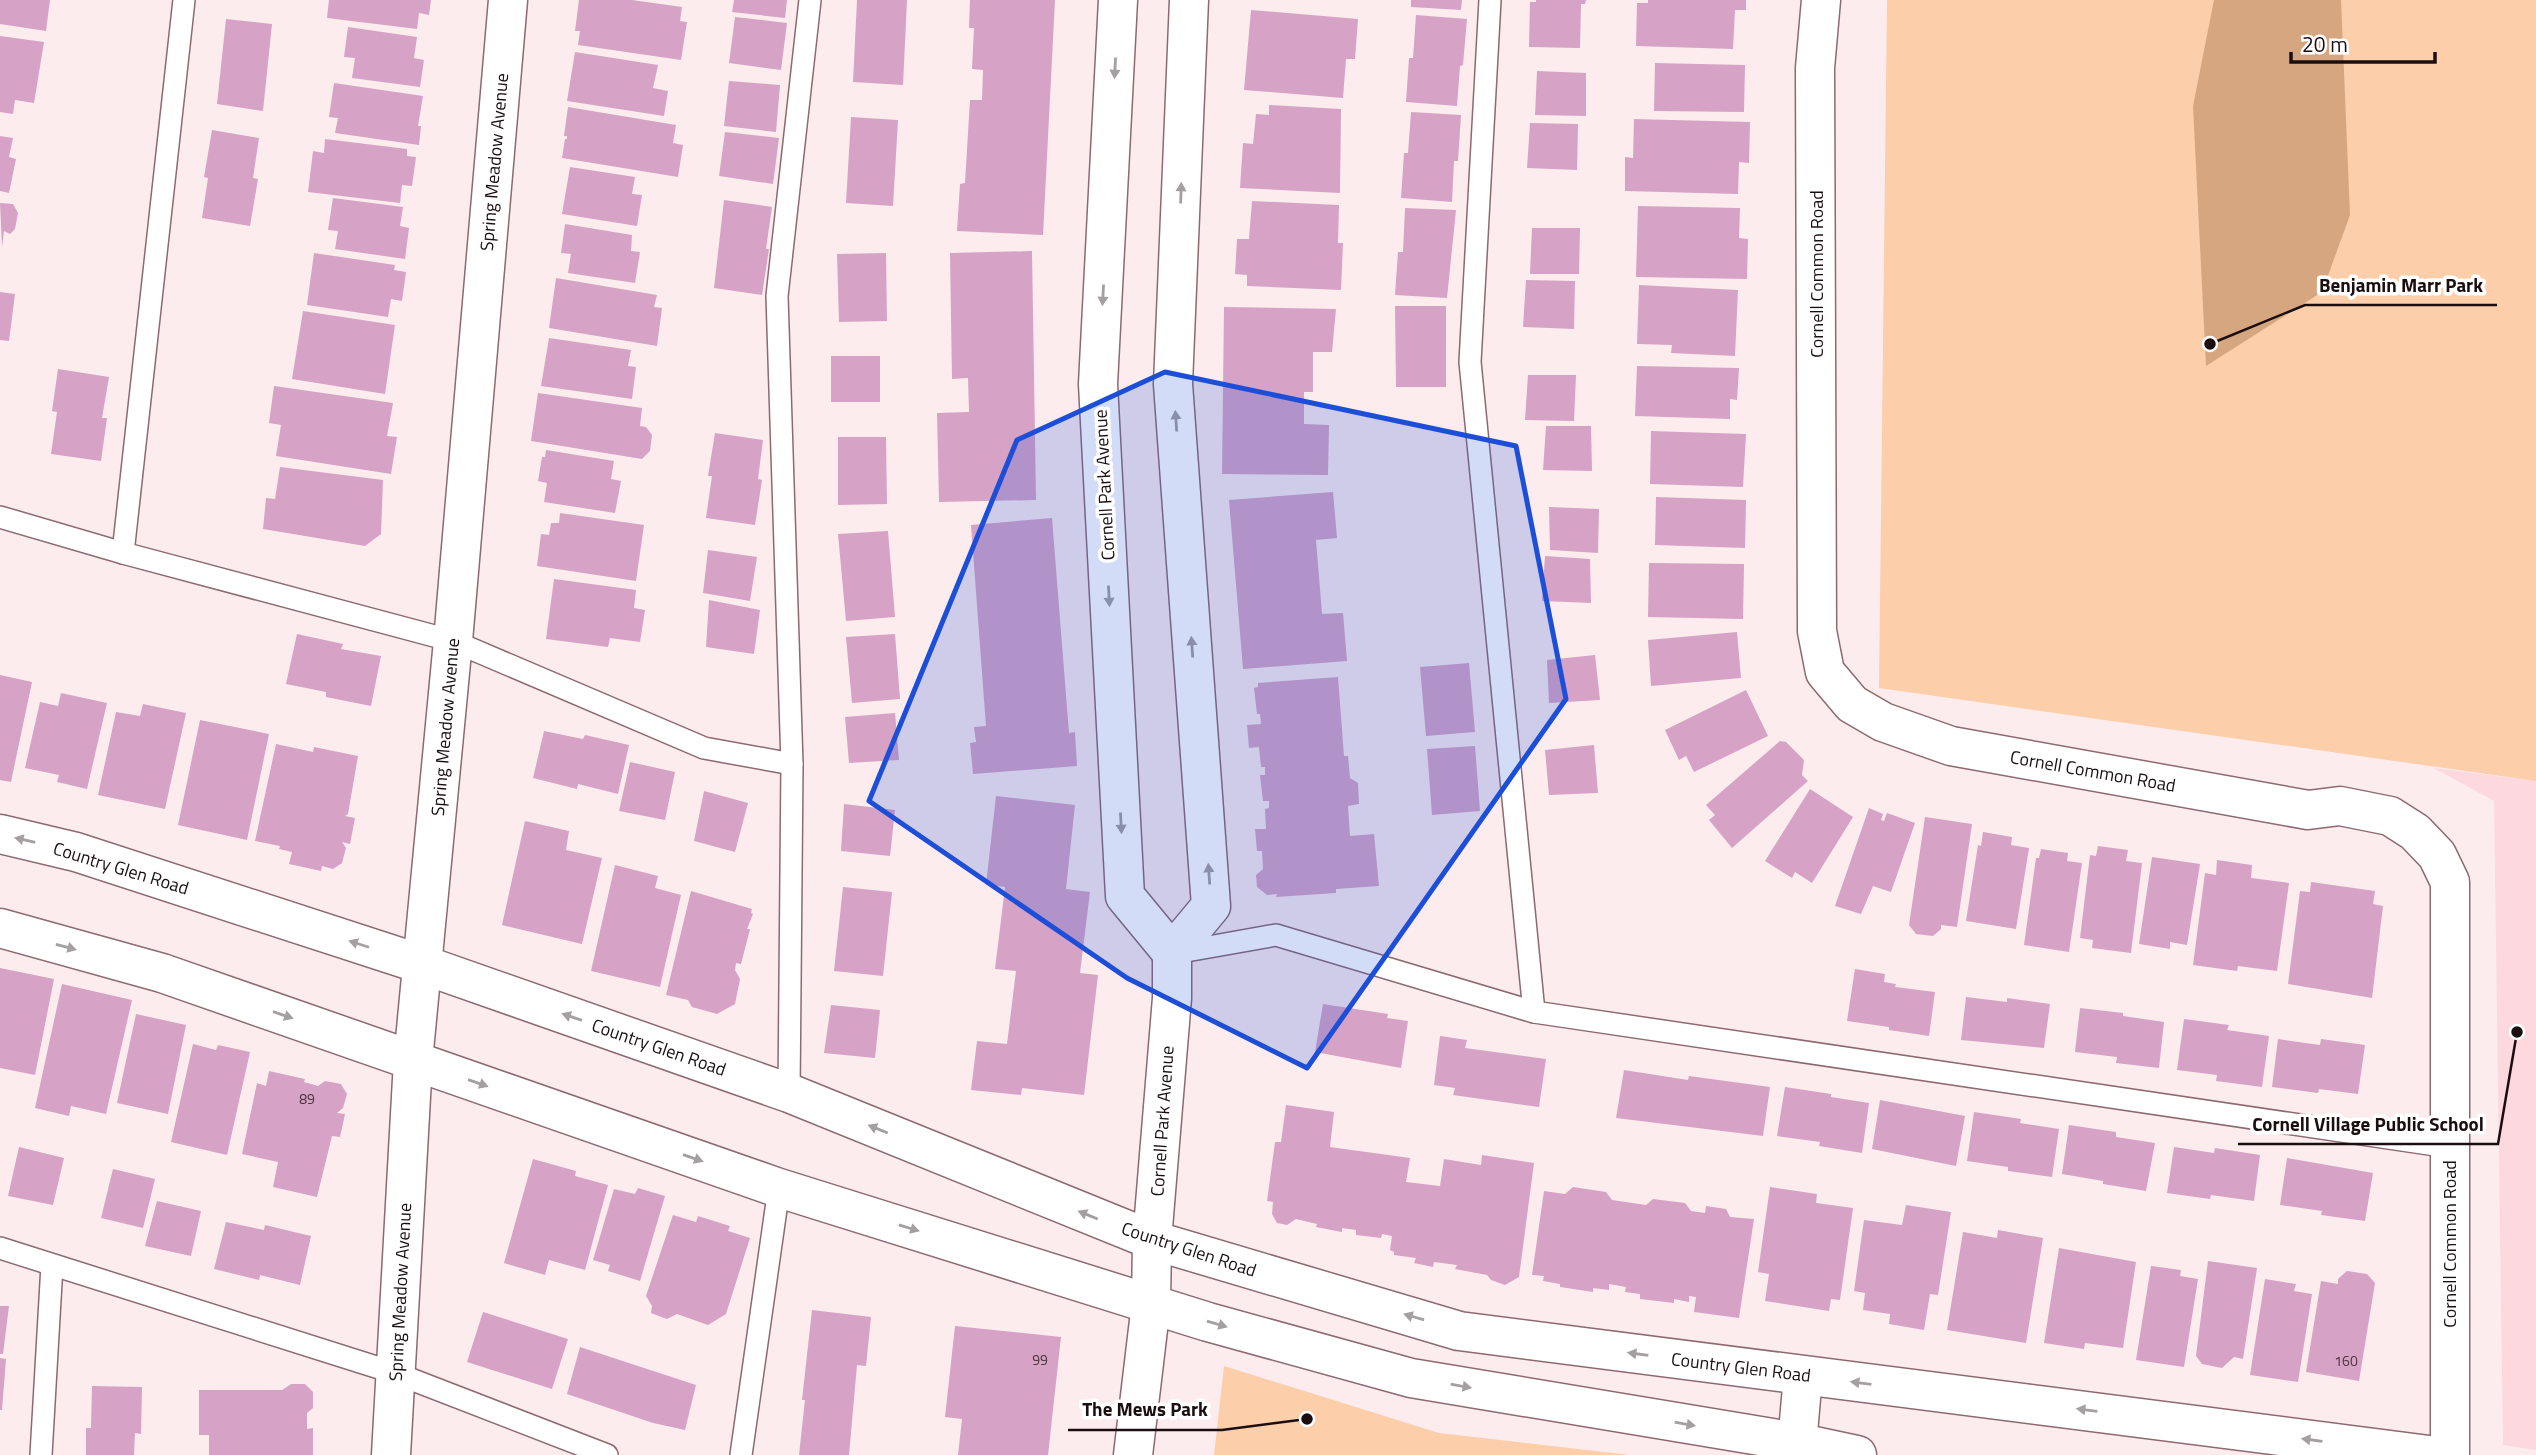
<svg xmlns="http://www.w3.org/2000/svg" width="2536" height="1455" font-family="'Titillium Web',sans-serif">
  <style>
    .built { fill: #fed8df }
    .green { fill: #fcceaa }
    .forest { fill: #d5a680 }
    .building { fill: #d6a3c6 }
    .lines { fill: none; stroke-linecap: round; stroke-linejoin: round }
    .service-casing { stroke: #8c6a70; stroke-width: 24 }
    .minor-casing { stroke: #8c6a70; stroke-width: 41 }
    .service { stroke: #fff; stroke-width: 21 }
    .minor { stroke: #fff; stroke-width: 38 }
    .oneway { fill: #a49fa0 }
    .marked { fill: #1d4ed8; fill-opacity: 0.2; stroke: #1d4ed8; stroke-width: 5; stroke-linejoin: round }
    .labels { text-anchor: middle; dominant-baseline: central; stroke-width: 7; stroke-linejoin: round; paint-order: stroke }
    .number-label { font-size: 14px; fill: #4a333e }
    .street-label { font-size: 18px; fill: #1b0e11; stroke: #fff }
    .leader { fill: none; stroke: #1b0e11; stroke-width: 2.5 }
    .callout-dot { fill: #1b0e11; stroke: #fff; stroke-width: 2.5 }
    .callout-label { font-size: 19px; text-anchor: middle; font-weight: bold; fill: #1b0e11; stroke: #fff; stroke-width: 7; stroke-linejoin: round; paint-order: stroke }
  </style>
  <rect width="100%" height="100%" fill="#fcecee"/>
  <polygon class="built" points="2434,768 2536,781 2536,1450 2503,1445 2494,801"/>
  <g class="green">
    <polygon points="1887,0 2536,0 2536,781 1879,688"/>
    <polygon points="1224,1366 1439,1433 1630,1455 1214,1455"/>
  </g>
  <polygon class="forest" points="2214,0 2341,0 2350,215 2322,292 2206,366 2193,106"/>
  <g class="building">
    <polygon points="0,0 50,0 46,31 0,24"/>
    <polygon points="329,0 431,0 429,15 419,13 417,29 327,18"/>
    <polygon points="579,0 632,0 682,7 680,21 687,22 681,60 578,45 580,31 575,31"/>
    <polygon points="734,0 787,0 785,18 732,12"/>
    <polygon points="857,0 907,0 903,85 853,82"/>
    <polygon points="970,0 1055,0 1043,235 957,231 960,184 965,183 970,100 982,100 983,70 972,69 974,28 969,28"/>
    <polygon points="1411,0 1462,0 1461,10 1411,7"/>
    <polygon points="1536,0 1586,0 1585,4 1581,4 1580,48 1529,47 1530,2 1536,2"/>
    <polygon points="1648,0 1746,0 1746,10 1735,10 1733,49 1636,46 1637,3 1648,3"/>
    <polygon points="1251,10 1358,19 1355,59 1346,59 1343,98 1244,90"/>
    <polygon points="1416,15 1467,19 1463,65 1460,66 1457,106 1406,102 1409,58 1413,58"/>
    <polygon points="735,17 787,23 781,70 729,63"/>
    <polygon points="226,19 272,24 263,111 217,104"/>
    <polygon points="348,27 417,37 414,58 424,60 420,87 352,78 355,58 344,57"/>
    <polygon points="0,36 44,42 34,103 15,100 13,114 0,112"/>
    <polygon points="575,52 658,65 653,88 668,91 664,116 567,101"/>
    <polygon points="1655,63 1745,65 1744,112 1654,111"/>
    <polygon points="1537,71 1586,73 1586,116 1535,115"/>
    <polygon points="729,81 780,85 776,132 724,126"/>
    <polygon points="334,83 423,96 418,126 421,126 419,145 335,133 338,118 329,117"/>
    <polygon points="1269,105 1341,109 1340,193 1240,188 1243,143 1253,144 1256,114 1269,115"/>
    <polygon points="568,107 676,125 673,143 683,145 678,177 562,158 565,139 567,139 567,136 564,136"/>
    <polygon points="1411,112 1461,115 1458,161 1454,161 1452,202 1401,198 1404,153 1408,153"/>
    <polygon points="851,117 898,120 893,206 846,203"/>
    <polygon points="1634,119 1750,122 1749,163 1739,162 1738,194 1625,191 1625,157 1633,158"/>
    <polygon points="1530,123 1578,124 1577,170 1527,168"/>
    <polygon points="212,130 259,138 253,178 258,179 250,226 202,218 208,178 204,177"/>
    <polygon points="725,132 779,138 773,184 719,176"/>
    <polygon points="0,136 13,138 9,157 16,159 9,193 0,191"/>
    <polygon points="325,139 407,149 407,156 416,157 412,186 402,185 400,203 308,192 313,151 324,153"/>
    <polygon points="570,167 635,177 632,194 642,195 637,226 562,214"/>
    <polygon points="333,198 403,207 400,226 409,228 405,259 335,249 338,231 328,230"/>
    <polygon points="724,200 772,207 766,249 769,249 762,295 714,288"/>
    <polygon points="1252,201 1339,205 1338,243 1343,243 1341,290 1247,286 1247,275 1235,274 1237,239 1249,239"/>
    <polygon points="0,203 13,204 18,213 15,229 10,234 4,231 2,247"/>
    <polygon points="1638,206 1740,208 1739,238 1748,239 1747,279 1636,277"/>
    <polygon points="1405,208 1456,210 1447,298 1395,295 1398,252 1403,252"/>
    <polygon points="565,224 632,235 631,251 640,252 635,283 568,273 571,254 561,253"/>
    <polygon points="1532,228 1580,228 1579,274 1530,274"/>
    <polygon points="1032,251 1036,500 939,502 937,413 969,412 968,378 952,379 950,253"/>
    <polygon points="314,253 395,265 394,270 406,272 402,301 391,299 388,317 307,305"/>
    <polygon points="886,253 887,321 839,322 837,254"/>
    <polygon points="556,278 657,295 654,307 662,308 657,346 549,328"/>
    <polygon points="1526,280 1575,281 1574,329 1523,327"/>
    <polygon points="1639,285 1738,290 1735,356 1671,353 1672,345 1637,344"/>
    <polygon points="0,292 15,294 9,341 0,340"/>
    <polygon points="1395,306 1446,306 1446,387 1396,387"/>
    <polygon points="1224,307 1336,309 1332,352 1313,352 1313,392 1304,392 1304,424 1329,425 1328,475 1222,474"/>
    <polygon points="303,311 395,325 385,394 292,379"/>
    <polygon points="549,338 631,350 628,366 636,367 632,399 541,386"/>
    <rect x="831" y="356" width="49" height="46"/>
    <polygon points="1637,366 1739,368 1737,400 1730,399 1730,419 1635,416"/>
    <polygon points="58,369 109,377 102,418 107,418 101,461 51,454 57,412 52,411"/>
    <polygon points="1528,375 1576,375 1574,421 1525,420"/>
    <polygon points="274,386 393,403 387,436 397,437 391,474 276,456 281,425 269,423"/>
    <polygon points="538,393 642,408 640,426 646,427 652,435 650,451 642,459 531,441"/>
    <polygon points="1546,426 1591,426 1592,471 1543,470"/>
    <polygon points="1651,431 1746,434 1743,487 1650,484"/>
    <polygon points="715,433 763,440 758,479 762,480 755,525 706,518 712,476 708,476"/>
    <polygon points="838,437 886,437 887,504 838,505"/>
    <polygon points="546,450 614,461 611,479 621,481 615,513 544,502 547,483 538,481 542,457 545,457"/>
    <polygon points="280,467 383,480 381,534 365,546 263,529 266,498 275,499"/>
    <polygon points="1333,492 1337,538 1316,540 1322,614 1343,613 1347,661 1243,669 1229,500"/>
    <polygon points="1656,497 1746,500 1745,548 1655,545"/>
    <polygon points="1549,507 1599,509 1598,553 1550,550"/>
    <polygon points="560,513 644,525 636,581 537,566 541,534 549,535 551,523 559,523"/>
    <polygon points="1052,518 1069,733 1075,732 1077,766 973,774 970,743 976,742 974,727 986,726 971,525"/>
    <polygon points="888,531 895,617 846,621 838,534"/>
    <polygon points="708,550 757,557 750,601 703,593"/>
    <polygon points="1545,556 1590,559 1591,603 1542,601"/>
    <polygon points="1649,563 1744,564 1743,619 1648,617"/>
    <polygon points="554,579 636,590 634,608 645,610 640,642 610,638 608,647 546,639"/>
    <polygon points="709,600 760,610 754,654 706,647"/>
    <polygon points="1737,632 1741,678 1651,686 1648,640"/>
    <polygon points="297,634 343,644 341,649 381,656 371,706 326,697 326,692 286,684"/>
    <polygon points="895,634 900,699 852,703 846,637"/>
    <polygon points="1595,655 1600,700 1549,703 1547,660"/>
    <polygon points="1469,663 1475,732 1426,736 1420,667"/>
    <polygon points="0,675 32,682 11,782 0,780"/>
    <polygon points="1338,677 1344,756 1348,756 1350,778 1358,783 1359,804 1348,806 1350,836 1374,834 1379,886 1336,889 1336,893 1276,897 1277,894 1267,895 1257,887 1256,875 1263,869 1262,851 1257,851 1255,829 1266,829 1265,809 1269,808 1269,801 1263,801 1260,775 1265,775 1265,767 1261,767 1259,747 1249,748 1247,725 1261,724 1260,714 1257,714 1254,688 1258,687 1258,683"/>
    <polygon points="1746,690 1768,736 1694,772 1686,756 1679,760 1665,730"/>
    <polygon points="61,693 107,703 87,789 57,782 59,775 25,768 40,702 58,706"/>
    <polygon points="143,704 186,713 165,809 98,795 116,712 140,716"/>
    <polygon points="895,713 899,760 849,763 845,717"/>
    <polygon points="200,720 269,734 247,840 178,825"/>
    <polygon points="544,731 583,739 585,735 629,745 618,794 578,784 577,789 533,778"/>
    <polygon points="1780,741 1786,742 1804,760 1802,775 1808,781 1732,848 1709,820 1715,815 1706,805"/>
    <polygon points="276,744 313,752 314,747 358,756 348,814 345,816 355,818 350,844 342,842 346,848 342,863 333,869 322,866 321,871 289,864 292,852 279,849 280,846 255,841"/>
    <polygon points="1594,745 1598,793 1549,795 1545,750"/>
    <polygon points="1475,746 1480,811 1432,815 1427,749"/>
    <polygon points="630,762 675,772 665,820 619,811"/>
    <polygon points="1810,789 1853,817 1812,883 1795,872 1792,878 1765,861"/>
    <polygon points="704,791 748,803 735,852 694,841"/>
    <polygon points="996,796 1075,805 1066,889 1090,892 1080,973 1098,975 1084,1095 1022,1088 1021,1095 971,1090 977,1041 1007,1044 1016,971 995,969 1005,887 986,885"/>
    <polygon points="844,804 895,810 890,856 841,851"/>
    <polygon points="1869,808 1883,814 1881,820 1884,821 1887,813 1915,823 1891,892 1873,886 1861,914 1835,906"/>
    <polygon points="1925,817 1972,824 1957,927 1941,925 1941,929 1933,936 1916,934 1909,925"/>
    <polygon points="525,821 569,831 566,850 602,858 582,944 502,925"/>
    <polygon points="1983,832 2012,837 2011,845 2029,848 2016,929 1966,921 1978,845 1981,846"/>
    <polygon points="2098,846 2128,850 2126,861 2142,863 2131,953 2092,948 2093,940 2080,938 2090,855 2096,856"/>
    <polygon points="2041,849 2068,853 2067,861 2082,863 2069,952 2024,945 2036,858 2039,858"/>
    <polygon points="2152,857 2200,864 2187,945 2170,942 2170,949 2139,944"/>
    <polygon points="2217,860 2252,865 2251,878 2289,883 2277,971 2238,966 2237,971 2193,965 2205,873 2216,875"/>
    <polygon points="615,865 658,876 655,888 681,895 660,987 591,971"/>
    <polygon points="2311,882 2375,891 2373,904 2383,906 2372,998 2288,984 2300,891 2310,892"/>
    <polygon points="843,887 892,892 883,976 834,971"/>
    <polygon points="691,891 752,909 751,913 753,914 747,929 750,929 741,964 736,963 735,970 740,979 735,1004 717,1014 692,1007 688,1000 666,995"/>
    <polygon points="0,968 54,979 35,1075 0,1068"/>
    <polygon points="1855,969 1885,974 1884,982 1896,984 1895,987 1935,992 1929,1036 1889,1030 1889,1027 1847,1021"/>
    <polygon points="62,984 132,1000 106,1114 71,1106 69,1116 35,1108"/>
    <polygon points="1966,997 2007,1002 2007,998 2050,1004 2044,1048 1961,1040"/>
    <polygon points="1323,1004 1388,1014 1387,1018 1408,1021 1401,1068 1315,1052"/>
    <polygon points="831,1005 880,1010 875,1058 824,1053"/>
    <polygon points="2080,1008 2123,1013 2123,1016 2164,1022 2159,1068 2116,1063 2117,1057 2075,1052"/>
    <polygon points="136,1014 186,1025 168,1114 117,1103"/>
    <polygon points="2184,1019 2229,1025 2227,1030 2269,1036 2262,1087 2216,1081 2217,1075 2177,1070"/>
    <polygon points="1440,1036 1467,1040 1465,1048 1546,1059 1539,1107 1453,1095 1455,1088 1434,1085"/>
    <polygon points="2278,1039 2320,1045 2321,1039 2365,1045 2358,1094 2319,1089 2318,1093 2272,1087"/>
    <polygon points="193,1044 216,1050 218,1045 250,1052 227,1155 171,1142"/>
    <polygon points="1624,1070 1688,1080 1689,1076 1770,1087 1763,1136 1616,1118"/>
    <polygon points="269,1071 305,1079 304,1082 318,1086 325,1081 341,1084 347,1094 343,1108 337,1113 345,1114 340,1137 332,1136 317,1197 273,1187 278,1162 242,1154 257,1083 266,1086"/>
    <polygon points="1785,1087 1831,1094 1831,1097 1869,1103 1862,1153 1819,1146 1820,1142 1777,1136"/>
    <polygon points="1880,1100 1965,1116 1956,1166 1872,1149"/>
    <polygon points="1286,1105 1334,1112 1330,1147 1410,1158 1406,1182 1440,1186 1444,1159 1481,1165 1482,1155 1534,1163 1519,1277 1505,1285 1491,1280 1487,1275 1455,1269 1457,1265 1434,1262 1433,1267 1414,1263 1416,1258 1394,1255 1394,1252 1390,1250 1392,1236 1382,1234 1381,1238 1356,1235 1356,1230 1342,1228 1342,1232 1316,1227 1317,1224 1296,1219 1287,1225 1277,1223 1272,1214 1273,1202 1267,1201 1275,1142 1281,1142"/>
    <polygon points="1974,1112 2021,1119 2020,1123 2059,1129 2052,1177 2008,1171 2008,1167 1967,1161"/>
    <polygon points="2069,1125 2116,1132 2116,1137 2155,1143 2146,1191 2103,1184 2103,1181 2062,1174"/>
    <polygon points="19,1147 64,1158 53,1205 8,1196"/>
    <polygon points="2174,1147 2214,1153 2215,1148 2260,1155 2254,1201 2211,1195 2210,1199 2167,1193"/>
    <polygon points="2287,1158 2373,1173 2365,1221 2321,1215 2322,1211 2280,1205"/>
    <polygon points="533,1159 576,1171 575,1176 608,1185 585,1270 549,1260 545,1275 504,1263"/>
    <polygon points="113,1169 155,1179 143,1228 101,1218"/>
    <polygon points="1573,1187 1606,1192 1612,1200 1646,1205 1653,1199 1685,1203 1691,1211 1705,1213 1706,1206 1726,1209 1730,1217 1754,1219 1739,1318 1694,1312 1696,1297 1689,1296 1689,1302 1674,1299 1674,1303 1640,1299 1640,1294 1625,1292 1626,1287 1609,1284 1609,1290 1593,1288 1593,1292 1560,1287 1560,1284 1543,1281 1544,1276 1532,1275 1544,1191 1565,1194"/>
    <polygon points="1770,1187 1817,1194 1816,1203 1853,1208 1840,1300 1831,1299 1829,1311 1765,1301 1769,1274 1758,1272"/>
    <polygon points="638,1188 665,1196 640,1281 608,1271 610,1265 593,1260 614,1189 635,1194"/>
    <polygon points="157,1201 201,1211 191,1256 145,1246"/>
    <polygon points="1906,1205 1951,1212 1938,1295 1930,1294 1924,1330 1889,1324 1890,1314 1863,1310 1865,1293 1854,1291 1864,1220 1902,1225"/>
    <polygon points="673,1215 696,1222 698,1216 730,1226 728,1231 750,1238 726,1314 708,1325 677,1314 667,1319 651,1313 652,1306 646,1296"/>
    <polygon points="226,1222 264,1230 265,1225 311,1236 300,1285 260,1275 259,1280 214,1269"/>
    <polygon points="1998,1230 2043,1238 2026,1343 1947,1330 1963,1232 1997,1238"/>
    <polygon points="2059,1248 2136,1262 2123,1348 2085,1343 2084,1349 2044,1343"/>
    <polygon points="2208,1261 2257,1268 2243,1359 2234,1357 2222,1368 2202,1364 2196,1356"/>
    <polygon points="2151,1266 2181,1270 2180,1276 2198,1279 2184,1367 2136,1360"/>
    <polygon points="2347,1271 2367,1274 2375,1283 2359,1381 2306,1372 2321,1281 2338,1284 2338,1279"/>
    <polygon points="2265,1279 2296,1284 2294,1291 2312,1294 2298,1382 2250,1375"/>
    <polygon points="0,1306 9,1306 3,1354 0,1354"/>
    <polygon points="812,1310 871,1317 866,1366 857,1365 849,1455 799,1455 805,1400 802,1400"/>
    <polygon points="483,1312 568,1339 552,1389 467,1362"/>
    <polygon points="955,1326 1061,1337 1048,1455 958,1455 962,1419 945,1417"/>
    <polygon points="580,1347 696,1385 685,1430 653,1423 567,1394"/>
    <polygon points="0,1358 6,1359 2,1410 0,1410"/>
    <polygon points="291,1384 305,1384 313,1392 313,1408 307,1413 307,1429 313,1428 313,1455 209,1455 209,1435 199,1435 199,1390 282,1390"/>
    <polygon points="92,1386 142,1387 141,1434 135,1433 134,1455 86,1455 86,1428 91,1428"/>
  </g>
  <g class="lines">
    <defs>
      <g id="service">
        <polyline points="1490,0 1470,362 1534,1012"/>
        <polyline points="0,517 123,553 453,641 704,748 792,764"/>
        <polyline points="123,553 184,0"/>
        <polyline points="1175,953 1276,935 1534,1012 2449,1147"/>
        <polyline points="789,1093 792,764 777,296 810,0"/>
        <polyline points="0,1248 395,1373 607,1455"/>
        <polyline points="41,1455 52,1265"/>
        <polyline points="741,1455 779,1188"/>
      </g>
      <g id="minor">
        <polyline points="1118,0 1098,384 1125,896 1172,953"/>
        <polyline points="1821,0 1815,68 1817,631 1825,672 1852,704 1883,722 1951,746 2308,810 2340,806 2390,816 2415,832 2437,855 2450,882 2450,1455"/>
        <polyline points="0,834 76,852 424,965 789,1093 1152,1240 1459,1331 2429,1455"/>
        <polyline points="0,928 162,973 779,1188 1208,1322 1411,1378 1796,1442 1857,1455"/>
        <polyline points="391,1455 413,1061 453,641 508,0"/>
        <polyline points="1133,1455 1151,1304 1152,1240 1172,998 1172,953 1211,906 1173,384 1189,0"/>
        <polyline points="1796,1455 1803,1376"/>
      </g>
    </defs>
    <use href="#service" class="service-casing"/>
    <use href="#minor" class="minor-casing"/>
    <use href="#service" class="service"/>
    <use href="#minor" class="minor"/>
  </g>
  <defs><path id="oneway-solid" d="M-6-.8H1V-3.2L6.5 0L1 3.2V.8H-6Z" transform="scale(1.75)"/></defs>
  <g class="oneway">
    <use href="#oneway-solid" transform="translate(1115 68) rotate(93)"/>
    <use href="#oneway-solid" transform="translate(1181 193) rotate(-88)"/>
    <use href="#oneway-solid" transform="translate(1103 295) rotate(93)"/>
    <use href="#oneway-solid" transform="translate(1176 421) rotate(-94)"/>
    <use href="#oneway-solid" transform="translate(1109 596) rotate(87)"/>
    <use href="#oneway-solid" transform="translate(1192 647) rotate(-94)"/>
    <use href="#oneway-solid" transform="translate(1121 823) rotate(87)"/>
    <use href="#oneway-solid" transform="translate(25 840) rotate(-167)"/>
    <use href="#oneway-solid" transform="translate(1209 874) rotate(-94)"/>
    <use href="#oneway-solid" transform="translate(359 944) rotate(-162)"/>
    <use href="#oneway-solid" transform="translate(66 947) rotate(15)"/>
    <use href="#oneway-solid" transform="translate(283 1015) rotate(19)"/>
    <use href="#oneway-solid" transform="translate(572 1017) rotate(-161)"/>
    <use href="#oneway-solid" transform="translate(478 1083) rotate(19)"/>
    <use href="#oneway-solid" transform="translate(878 1129) rotate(-158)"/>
    <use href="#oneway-solid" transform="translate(693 1158) rotate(19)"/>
    <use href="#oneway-solid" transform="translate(1088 1215) rotate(-158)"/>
    <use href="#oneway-solid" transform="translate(909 1228) rotate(17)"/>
    <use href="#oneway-solid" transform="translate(1414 1317) rotate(-164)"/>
    <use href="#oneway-solid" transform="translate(1217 1324) rotate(16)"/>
    <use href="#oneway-solid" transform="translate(1638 1354) rotate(-172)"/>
    <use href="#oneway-solid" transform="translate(1861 1383) rotate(-173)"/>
    <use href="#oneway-solid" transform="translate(1461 1386) rotate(10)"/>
    <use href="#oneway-solid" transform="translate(2087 1410) rotate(-173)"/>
    <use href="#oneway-solid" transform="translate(1685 1424) rotate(10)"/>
    <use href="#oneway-solid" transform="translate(2312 1440) rotate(-172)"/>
  </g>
  <path class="marked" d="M1165 372 1516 446 1566 699 1307 1068 1127 978 869 801 1017 440Z"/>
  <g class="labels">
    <g class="number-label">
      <text x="307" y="1098">89</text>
      <text x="1040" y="1359">99</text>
      <text x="2346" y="1360">160</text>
    </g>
    <g class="street-label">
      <text transform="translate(494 162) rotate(-85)">Spring Meadow Avenue</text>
      <text transform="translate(1816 274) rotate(-90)">Cornell Common Road</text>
      <text transform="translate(1104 485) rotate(-93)">Cornell Park Avenue</text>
      <text transform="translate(445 727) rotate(-85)">Spring Meadow Avenue</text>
      <text transform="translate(2093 771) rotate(10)">Cornell Common Road</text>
      <text transform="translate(121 868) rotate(17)">Country Glen Road</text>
      <text transform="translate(659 1047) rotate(19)">Country Glen Road</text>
      <text transform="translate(1162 1121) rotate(-86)">Cornell Park Avenue</text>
      <text transform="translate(2449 1244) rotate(-90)">Cornell Common Road</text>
      <text transform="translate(1189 1249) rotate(18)">Country Glen Road</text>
      <text transform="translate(400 1292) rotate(-87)">Spring Meadow Avenue</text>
      <text transform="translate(1741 1367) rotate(7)">Country Glen Road</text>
    </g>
  </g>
  <path class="leader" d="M2210 344L2305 305H2497M2517 1032L2498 1144H2238M1307 1419L1222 1430H1068"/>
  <g class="callout-dot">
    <circle cx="2210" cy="344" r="7"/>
    <circle cx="2517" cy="1032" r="7"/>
    <circle cx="1307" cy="1419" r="7"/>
  </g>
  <g class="callout-label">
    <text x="2401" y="292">Benjamin Marr Park</text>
    <text x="2368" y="1131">Cornell Village Public School</text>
    <text x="1145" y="1416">The Mews Park</text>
  </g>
  <path d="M2291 52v10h144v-10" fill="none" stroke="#1b0e11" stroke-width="3.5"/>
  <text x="2302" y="52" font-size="21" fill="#1b0e11" stroke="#ffffff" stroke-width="5" paint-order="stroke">20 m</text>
</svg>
